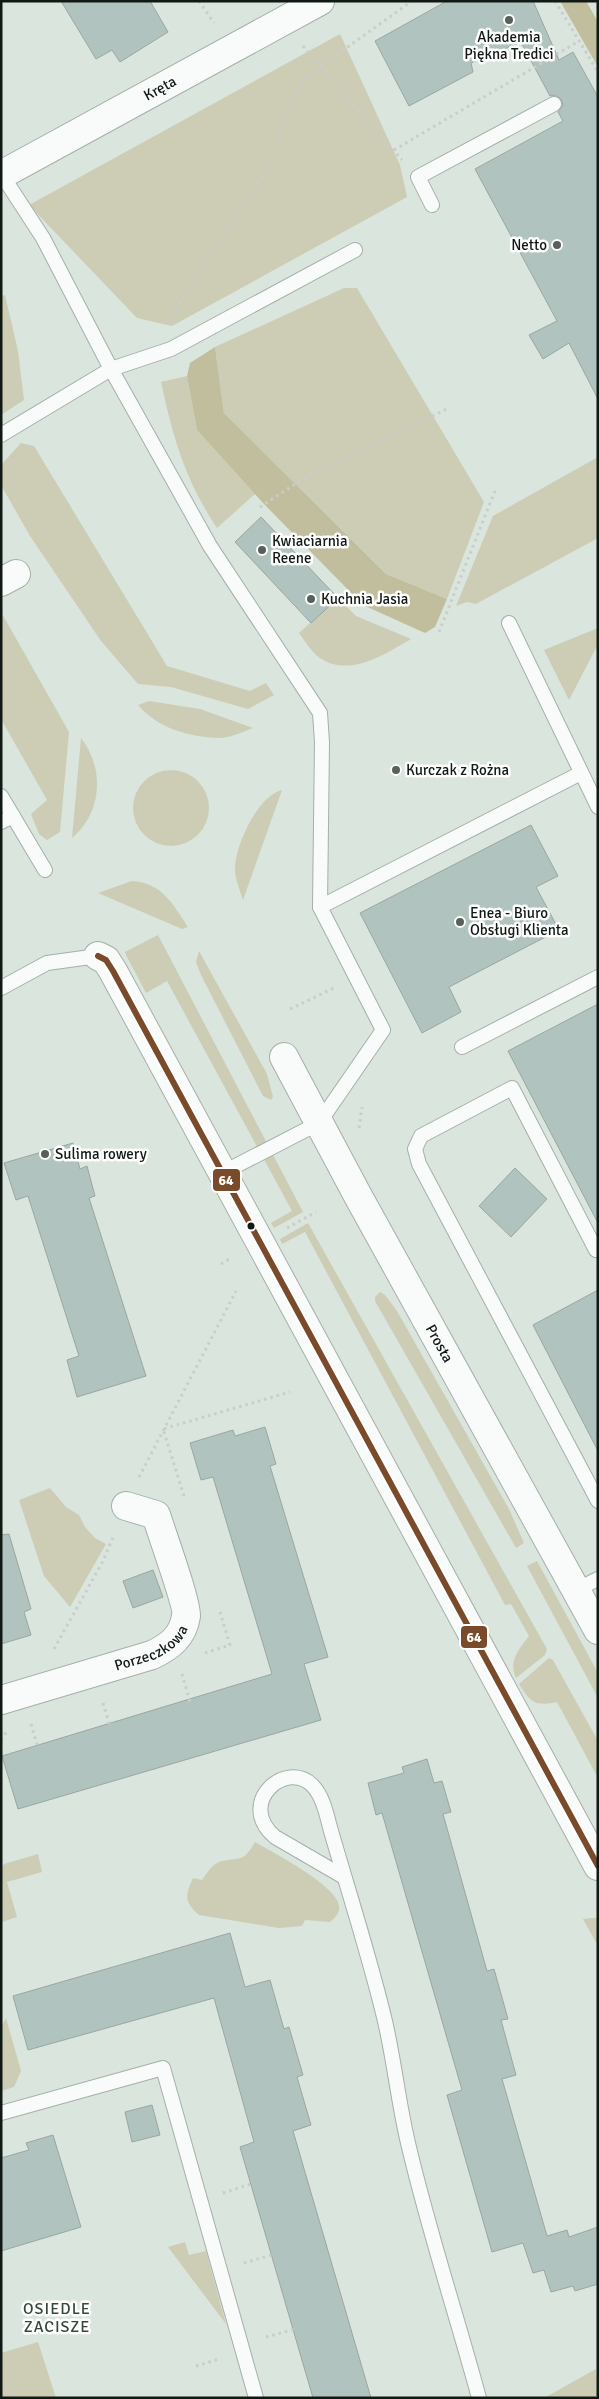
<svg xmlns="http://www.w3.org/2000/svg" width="599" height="2399" font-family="Signika,sans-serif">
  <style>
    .green { fill: #cdcdb5 }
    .forest { fill: #c1be9d }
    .building { fill: #b0c3be; stroke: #9ba6a2 }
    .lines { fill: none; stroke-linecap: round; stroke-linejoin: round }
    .service-casing { stroke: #a6afa9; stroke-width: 16 }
    .minor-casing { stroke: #a6afa9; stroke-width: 30 }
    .tertiary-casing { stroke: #a6afa9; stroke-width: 30 }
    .path { stroke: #cacdcb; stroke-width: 3; stroke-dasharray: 2.5 4; stroke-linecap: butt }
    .service { stroke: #f9fbfa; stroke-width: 14 }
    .minor { stroke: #f9fbfa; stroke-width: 28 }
    .tertiary { stroke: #f9fbfa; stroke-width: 28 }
    .bus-1-casing { stroke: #fff; stroke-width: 10 }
    .bus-1 { stroke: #7a4b2a; stroke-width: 6 }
    .poi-dot { fill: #57605a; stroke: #fff; stroke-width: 2 }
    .bus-dot { fill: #111914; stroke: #fff; stroke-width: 2 }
    .labels { text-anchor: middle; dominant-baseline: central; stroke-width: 5; stroke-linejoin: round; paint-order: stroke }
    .poi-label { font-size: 15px; fill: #111914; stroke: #fff; text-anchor: start }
    .street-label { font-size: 15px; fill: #111914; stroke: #fff }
    .neighbourhood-label { font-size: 16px; letter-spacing: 1px; fill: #35473b; stroke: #fff }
    .line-badge { stroke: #fff; stroke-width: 2 }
    .badge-label { font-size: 14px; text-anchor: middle; font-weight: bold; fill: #fff }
  </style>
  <rect width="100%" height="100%" fill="#d9e5dd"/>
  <g class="green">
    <polygon points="340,34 400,165 407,197 172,326 137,318 29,205"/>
    <polygon points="344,288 357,288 484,502 447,599 386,574 224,413 215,347"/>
    <polygon points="5,295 18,351 24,400 1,415 1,296"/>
    <path d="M187 376 197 430 255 494 217 528C185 480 173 437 161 382Z"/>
    <polygon points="21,443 34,446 167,666 250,691 266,683 274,695 248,709 171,687 138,684 101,641 30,536 1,485 1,465"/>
    <polygon points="598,457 598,538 476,604 467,602 456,606 493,516"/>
    <path d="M338 598 356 616 411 639C384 655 346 680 316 655 310 649 304 640 299 633Z"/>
    <polygon points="1,612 69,732 60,832 47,840 39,834 31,814 47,800 1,719"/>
    <polygon points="598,628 598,644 569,700 544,650"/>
    <path d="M149 701 200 709 253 728C242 732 230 738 219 738 188 737 158 728 138 705Z"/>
    <path d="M81 738C105 769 102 813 72 838Z"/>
    <circle cx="171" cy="808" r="38"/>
    <path d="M282 790 243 900C240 890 234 877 235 866 237 842 258 796 282 790Z"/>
    <path d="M132 881C162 883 173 904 188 927L182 929 98 893Z"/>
    <polygon points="158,935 303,1212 274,1228 271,1223 292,1211 167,981 146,993 126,955 125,952"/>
    <polygon points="199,951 267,1074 273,1097 271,1100 263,1096 201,975 196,962"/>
    <path d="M308 1223 547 1649 545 1655 516 1678C508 1661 519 1649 529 1636L511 1604 505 1605 305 1232 282 1244 280 1239Z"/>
    <polygon points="380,1292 385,1295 397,1311 509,1509 524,1543 516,1548 375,1301 375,1297"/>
    <polygon points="50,1488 66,1507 79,1515 85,1527 95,1538 106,1544 70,1607 44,1576 19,1500"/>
    <polygon points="537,1561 598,1673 598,1698 527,1566"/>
    <path d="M549 1658 553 1660 598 1741V1778L557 1702C535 1707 530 1702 519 1684Z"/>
    <path d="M255 1842C272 1852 338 1886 339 1906 340 1913 335 1918 330 1922L305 1920 302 1926 279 1928 199 1915C184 1902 185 1896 193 1878L202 1880C207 1873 213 1862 223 1861 243 1857 243 1862 255 1842Z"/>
    <polygon points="38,1854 42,1872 7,1882 17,1917 2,1922 1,1867 4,1864"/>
    <polygon points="591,1918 598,1918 598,1946 583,1919"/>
    <polygon points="6,2018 21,2071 14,2087 1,2091 1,2027"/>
    <polygon points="185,2242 189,2255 206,2251 226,2324 168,2247"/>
    <polygon points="38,2342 56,2398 1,2398 1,2353"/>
    <polygon points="596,2369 598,2395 593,2398 544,2398"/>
  </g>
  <g class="forest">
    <polygon points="560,1 586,1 598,22 598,67"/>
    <polygon points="215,347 224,413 386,574 447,599 435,627 425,633 363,605 264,504 197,430 187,376 190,363"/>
  </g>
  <g class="building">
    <polygon points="61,1 150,1 168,32 120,62 112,50 96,59"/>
    <polygon points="447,1 533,1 559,60 573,52 598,97 598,399 569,343 543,359 529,335 557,321 475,169 563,121 558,112 563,105 561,99 555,95 550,96 521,42 471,63 473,72 409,106 375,41"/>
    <polygon points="261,517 338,598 311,623 235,542"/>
    <polygon points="531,825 558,876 536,887 559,930 449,987 461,1012 422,1033 360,913"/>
    <polygon points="598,1004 598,1223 508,1051"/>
    <polygon points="73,1143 80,1169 87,1166 95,1196 89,1198 146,1376 77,1397 67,1360 79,1356 28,1196 16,1200 4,1163"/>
    <polygon points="515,1168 547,1199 511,1237 479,1206"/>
    <polygon points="598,1290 598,1451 533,1325"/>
    <polygon points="265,1427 276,1464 270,1466 328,1657 304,1664 321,1720 18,1809 2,1756 272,1674 213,1477 201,1480 190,1443 233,1430 235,1436"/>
    <polygon points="9,1534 31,1609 24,1612 31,1635 1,1644 1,1535"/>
    <polygon points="153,1570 163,1597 133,1608 123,1581"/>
    <polygon points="427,1759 434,1783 442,1781 451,1812 443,1814 487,1971 494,1969 508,2019 501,2020 516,2075 502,2079 547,2236 567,2230 569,2237 598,2227 598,2284 575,2291 573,2286 551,2292 544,2270 533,2273 523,2243 492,2252 447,2095 462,2090 382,1813 376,1815 368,1783 404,1773 402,1767"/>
    <polygon points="230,1933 245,1987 270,1980 284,2029 289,2027 303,2075 297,2077 311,2125 293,2131 371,2398 313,2398 240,2147 254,2142 214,1998 28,2050 13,1996"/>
    <polygon points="152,2105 160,2135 132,2142 125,2112"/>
    <polygon points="53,2135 81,2227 1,2251 1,2158 29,2150 26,2143"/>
  </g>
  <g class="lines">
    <defs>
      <g id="service">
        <polyline points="2,175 43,238 111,369 210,546 320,713 322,742 320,907 383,1030 319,1123 222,1173"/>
        <polyline points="432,205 418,177 554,104"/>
        <polyline points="1,435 111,369 171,349 355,250"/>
        <polyline points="509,623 598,807"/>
        <polyline points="1,796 45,870"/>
        <polyline points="1,822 13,816"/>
        <polyline points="320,907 581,773"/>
        <polyline points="1,988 47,963 98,956"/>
        <polyline points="462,1047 598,977"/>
        <polyline points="596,1250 512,1088 421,1136 415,1149 419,1164 598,1501"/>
        <polyline points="576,1590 598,1579"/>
        <path d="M344 1877 275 1837C235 1803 287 1758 313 1786 324 1798 327 1817 331 1831 349 1893 369 1955 384 2017 394 2058 398 2101 408 2143 428 2229 456 2313 479 2398"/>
        <polyline points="1,2113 163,2068 256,2398"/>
      </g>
      <g id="minor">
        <path id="s1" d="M1 175 320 1"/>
        <polyline points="1,582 16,574"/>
        <polyline points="98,956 106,960 113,971 598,1866"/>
        <path id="s2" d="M1 1700 152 1655C169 1647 183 1637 186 1616 188 1606 161 1531 156 1515L126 1506"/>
      </g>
      <g id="tertiary">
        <path id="s3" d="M284 1057 358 1196 598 1630"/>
      </g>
    </defs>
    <use href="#service" class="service-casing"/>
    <use href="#minor" class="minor-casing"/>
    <use href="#tertiary" class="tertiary-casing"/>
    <g class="path">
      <polyline points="199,1 214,23"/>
      <polyline points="555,1 598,72"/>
      <polyline points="303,46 402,160"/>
      <polyline points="394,150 579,41"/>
      <polyline points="172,321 173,314 226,230 272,163 296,90 321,66 412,1"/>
      <polyline points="260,507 309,475 447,409"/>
      <polyline points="439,632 495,491"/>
      <polyline points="290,1009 334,988"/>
      <polyline points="359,1128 362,1107"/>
      <polyline points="287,1228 316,1212"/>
      <polyline points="221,1264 231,1258"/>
      <polyline points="139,1477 236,1291"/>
      <polyline points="184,1496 163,1429 290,1392"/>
      <polyline points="54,1649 103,1561 114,1535"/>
      <polyline points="205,1653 230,1645 220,1612"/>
      <polyline points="182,1674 190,1702"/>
      <polyline points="103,1703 110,1726"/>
      <polyline points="31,1724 38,1748"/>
      <polyline points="1,1740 7,1731"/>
      <polyline points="223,2193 254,2183"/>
      <polyline points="244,2263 275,2254"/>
      <polyline points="266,2337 296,2329"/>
      <polyline points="196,2366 219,2359"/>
    </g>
    <use href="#service" class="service"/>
    <use href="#minor" class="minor"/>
    <use href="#tertiary" class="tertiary"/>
    <defs>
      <polyline id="bus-1" points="98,956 106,960 113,971 598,1866"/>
    </defs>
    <use href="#bus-1" class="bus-1-casing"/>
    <use href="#bus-1" class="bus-1"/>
  </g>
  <g class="poi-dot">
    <circle cx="509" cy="20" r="5"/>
    <circle cx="557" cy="245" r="5"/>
    <circle cx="262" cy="550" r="5"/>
    <circle cx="311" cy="599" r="5"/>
    <circle cx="396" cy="770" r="5"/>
    <circle cx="460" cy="922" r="5"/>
    <circle cx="45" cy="1154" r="5"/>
  </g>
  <circle class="bus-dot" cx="251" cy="1226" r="4.5"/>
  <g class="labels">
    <g class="poi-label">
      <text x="509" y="37" text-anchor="middle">Akademia<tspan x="509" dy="17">Piękna Tredici</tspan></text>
      <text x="547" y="245" text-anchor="end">Netto</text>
      <text x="272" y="541">Kwiaciarnia<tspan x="272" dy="17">Reene</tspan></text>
      <text x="321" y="599">Kuchnia Jasia</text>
      <text x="406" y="770">Kurczak z Rożna</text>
      <text x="470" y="913">Enea - Biuro<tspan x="470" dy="17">Obsługi Klienta</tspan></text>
      <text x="55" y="1154">Sulima rowery</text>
    </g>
    <g class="street-label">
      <text stroke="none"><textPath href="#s1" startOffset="181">Kręta</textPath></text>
      <text stroke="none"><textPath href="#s3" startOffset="326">Prosta</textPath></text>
      <text stroke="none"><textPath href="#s2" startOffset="160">Porzeczkowa</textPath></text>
    </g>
    <g class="neighbourhood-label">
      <text x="57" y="2309">OSIEDLE<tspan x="57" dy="18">ZACISZE</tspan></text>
    </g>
  </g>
  <g class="line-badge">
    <rect x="212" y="1168" width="29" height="24" rx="5" fill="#7a4b2a"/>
    <rect x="460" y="1625" width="28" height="24" rx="5" fill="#7a4b2a"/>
  </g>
  <g class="badge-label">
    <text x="226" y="1185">64</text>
    <text x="474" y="1642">64</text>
  </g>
  <rect width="599" height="2399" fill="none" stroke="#111914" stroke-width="5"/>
</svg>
